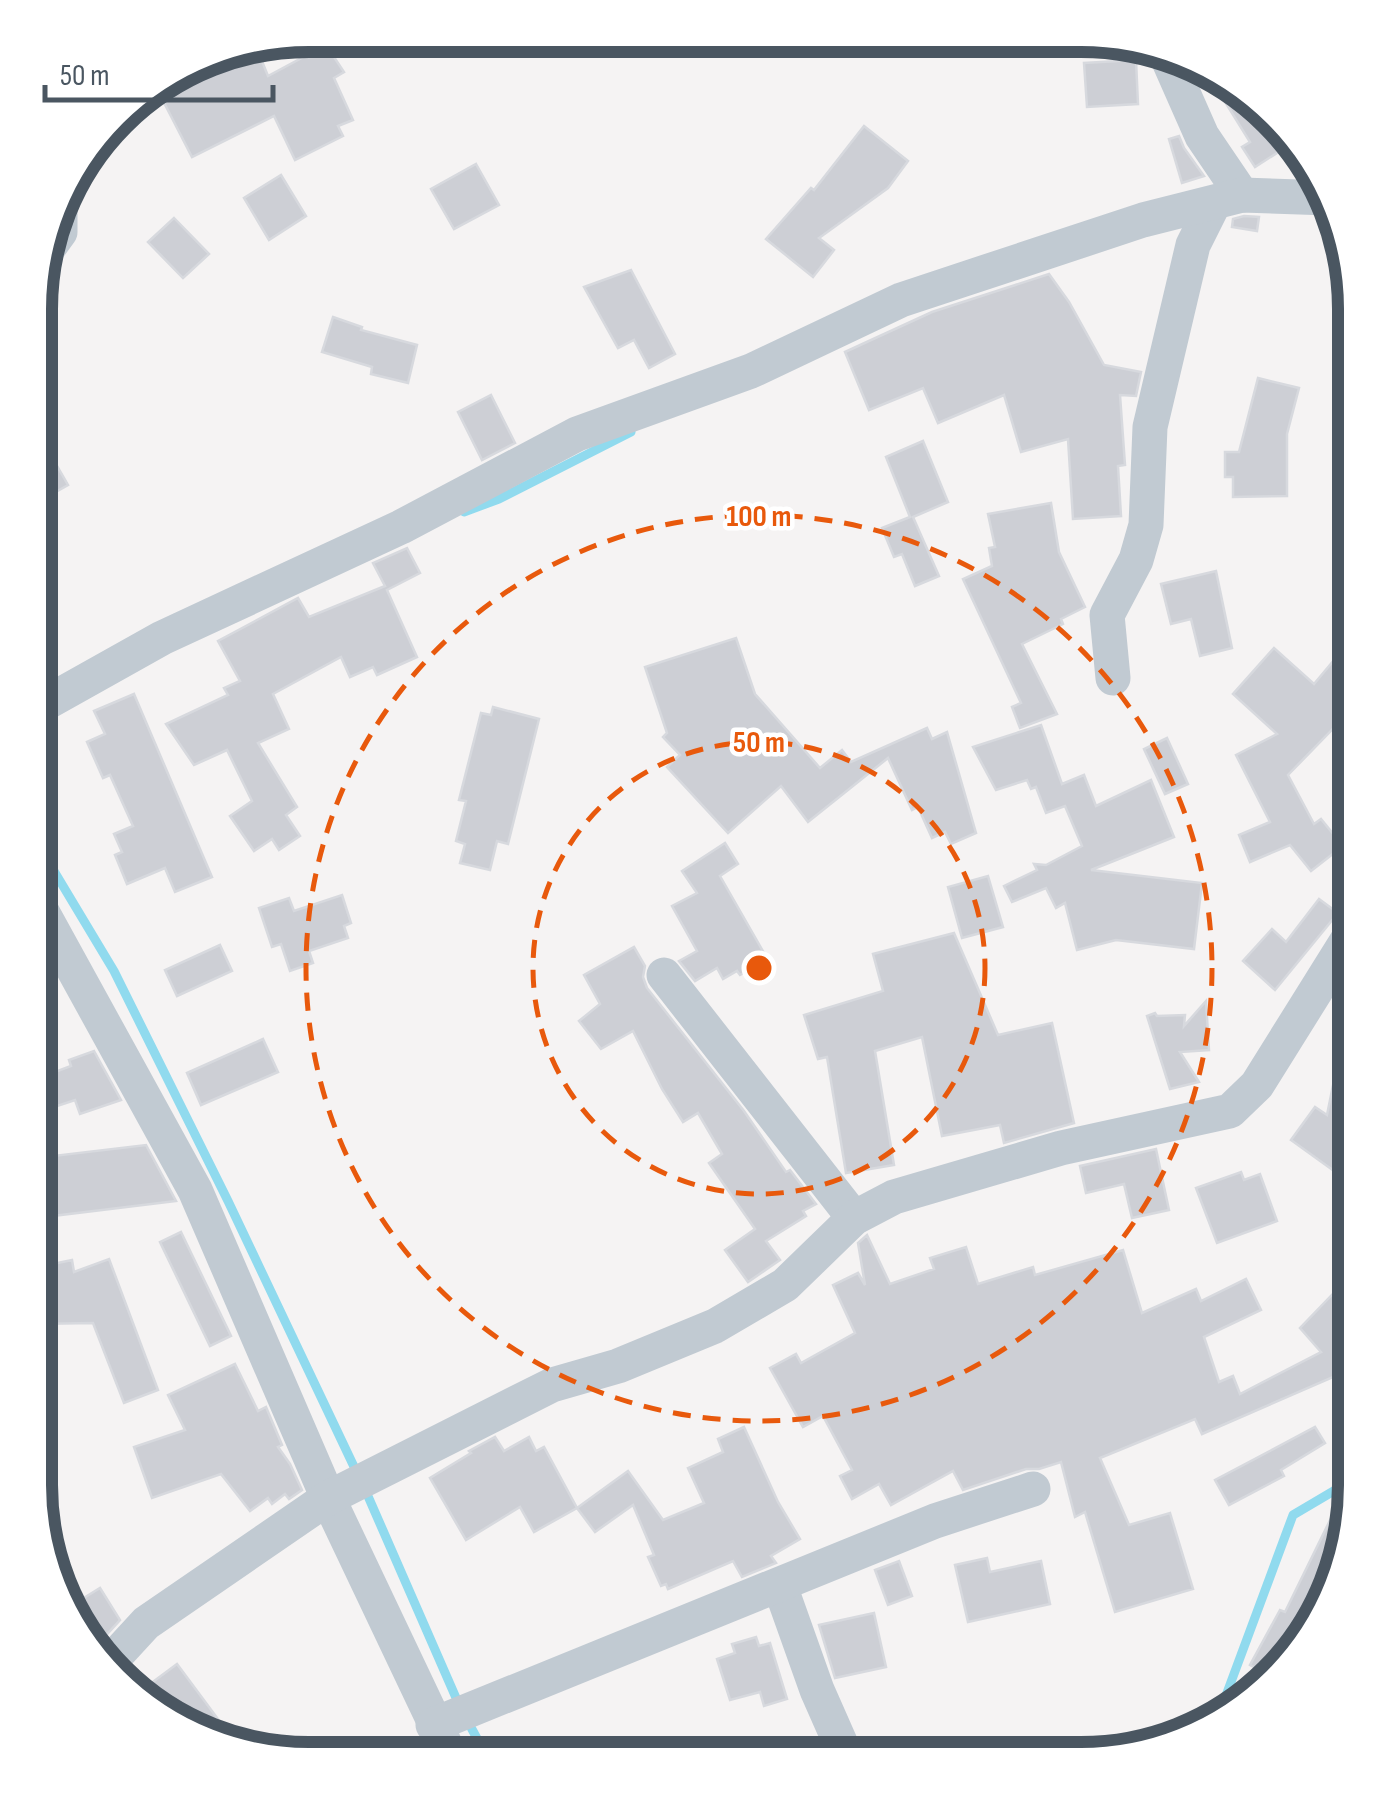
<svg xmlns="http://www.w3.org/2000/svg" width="1390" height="1794" font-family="'Sofia Sans Condensed',sans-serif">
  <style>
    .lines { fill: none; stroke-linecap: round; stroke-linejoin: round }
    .stream { stroke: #90daee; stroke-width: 9 }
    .building { fill: #cdcfd5; stroke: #d7d9de; stroke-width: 2.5 }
    .minor { stroke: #c1cad2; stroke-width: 35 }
    .ring { fill: none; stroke: #e8590c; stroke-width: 5; stroke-dasharray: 18 12 }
    .rim { fill: none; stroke: #4a5661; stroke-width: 12 }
    .centre { fill: #e8590c; stroke: #fff; stroke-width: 5 }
    .ring-label { font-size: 30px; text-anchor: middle; font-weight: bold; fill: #e8590c; stroke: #fff; stroke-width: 9; stroke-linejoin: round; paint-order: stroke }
  </style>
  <rect width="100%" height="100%" fill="#f5f3f3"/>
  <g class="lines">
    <g class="stream">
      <polyline points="464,512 499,499 631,432"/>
      <polyline points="36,841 114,971 228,1201 357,1473"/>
      <polyline points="364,1487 460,1707"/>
      <polyline points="1218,1717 1293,1515 1354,1479"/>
      <polyline points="467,1720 487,1757"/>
    </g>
  </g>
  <g class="building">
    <polygon points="255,44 268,76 326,45 344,72 334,78 353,120 338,126 343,136 295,160 274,116 192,157 156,87 221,50"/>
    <polygon points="1136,60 1138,104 1087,107 1084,63"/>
    <polygon points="1209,76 1247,91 1291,144 1255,167 1242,147 1250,142"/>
    <polygon points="864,126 908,161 888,188 819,238 834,250 813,277 766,239 811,188 814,190"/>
    <polygon points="1179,136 1184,148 1204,176 1182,183 1169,139"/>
    <polygon points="476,164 499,205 454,229 431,189"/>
    <polygon points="281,175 306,216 269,240 244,198"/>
    <polygon points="1244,216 1259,217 1257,231 1232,227 1233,219"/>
    <polygon points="174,218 209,254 183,278 148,242"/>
    <polygon points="631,270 675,354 649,368 634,340 618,348 584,287"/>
    <polygon points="1049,274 1069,302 1104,365 1141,372 1136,396 1120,395 1125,465 1118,466 1121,516 1073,519 1068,439 1021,452 1004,395 938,423 923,388 869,410 845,352 932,312"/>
    <polygon points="333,317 362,327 361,330 417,345 408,383 371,374 372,367 322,352"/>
    <polygon points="1258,378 1299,388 1287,434 1287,496 1233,497 1233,477 1225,477 1225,452 1239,452"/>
    <polygon points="491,395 515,443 482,460 458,412"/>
    <polygon points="37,431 68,485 45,498 37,484"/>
    <polygon points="923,441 948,502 913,517 939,576 915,586 902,554 894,557 882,528 910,517 886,457"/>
    <polygon points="1051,503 1059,552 1085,607 1061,619 1063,624 1022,644 1057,714 1020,728 1012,707 1021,703 963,579 992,566 989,548 995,547 988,514"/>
    <polygon points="407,548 420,573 387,590 417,657 377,675 373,667 350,677 341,657 273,694 289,729 258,743 297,807 286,815 300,836 279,850 272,839 254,851 230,816 252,801 227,750 194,765 166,724 228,695 224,688 240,681 218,641 298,598 309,617 385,586 373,563"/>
    <polygon points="1216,571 1232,648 1200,656 1191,619 1171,624 1161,584"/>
    <polygon points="1355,635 1355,706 1288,775 1314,824 1321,819 1343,846 1311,871 1290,845 1250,862 1239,835 1270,822 1236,755 1277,734 1233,694 1274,648 1314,684"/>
    <polygon points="736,638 755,694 820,768 842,750 851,762 927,728 932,739 947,732 976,833 951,844 945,832 932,838 918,807 912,810 888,758 808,822 781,786 728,833 667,767 680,755 663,737 667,733 645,667"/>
    <polygon points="134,694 212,877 175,892 165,868 127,884 115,855 122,852 114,834 133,826 110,775 103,778 87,742 105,734 94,711"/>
    <polygon points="493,707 539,719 508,844 497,841 490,870 460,863 465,844 456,841 466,801 459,800 481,713 491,715"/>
    <polygon points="1041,725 1062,784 1084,775 1096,806 1151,780 1174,837 1091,870 1202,883 1194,949 1116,940 1077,950 1065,903 1056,908 1046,888 1012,902 1004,886 1037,870 1034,864 1046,865 1082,846 1065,806 1046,813 1036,787 1031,789 1027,780 996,790 973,747"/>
    <polygon points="1167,738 1188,784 1165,794 1144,749"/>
    <polygon points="725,843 738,864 720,876 768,960 740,975 737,971 723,979 717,968 695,981 679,961 697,951 672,906 697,893 682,871"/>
    <polygon points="988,876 1003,927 962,938 948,887"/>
    <polygon points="342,895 351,923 344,926 348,938 309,951 313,963 290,971 281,944 272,947 259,908 289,898 294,911"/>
    <polygon points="1319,899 1338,913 1275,990 1243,961 1272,929 1286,942"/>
    <polygon points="954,933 998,1035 1052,1023 1074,1123 1004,1143 1000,1125 942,1136 922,1037 875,1051 894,1165 846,1173 827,1057 818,1059 804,1015 883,991 873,954"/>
    <polygon points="220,945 232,971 177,996 165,970"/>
    <polygon points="634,947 645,966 643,977 647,988 744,1111 786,1172 790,1170 816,1204 803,1211 806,1216 766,1241 780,1260 748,1282 725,1250 755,1229 709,1163 722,1154 698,1113 683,1122 662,1089 633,1031 601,1049 579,1021 600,1004 584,975"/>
    <polygon points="1206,1001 1209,1050 1180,1052 1199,1082 1170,1089 1147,1016 1155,1013 1157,1016 1185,1015 1184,1026"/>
    <polygon points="1343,1036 1355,1038 1355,1186 1291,1140 1315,1107 1327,1115"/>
    <polygon points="263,1039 278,1072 201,1105 187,1073"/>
    <polygon points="94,1051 121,1100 80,1114 75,1100 36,1113 36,1079 71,1066 69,1060"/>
    <polygon points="146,1145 176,1201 36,1218 36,1158"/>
    <polygon points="1156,1149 1169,1210 1132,1218 1124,1184 1086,1193 1080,1166"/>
    <polygon points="1241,1172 1244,1180 1260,1174 1277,1221 1217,1243 1196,1188"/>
    <polygon points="181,1232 231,1336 210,1346 160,1242"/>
    <polygon points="867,1235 890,1284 934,1269 930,1258 966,1247 978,1284 1033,1267 1035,1275 1123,1250 1142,1313 1196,1289 1201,1301 1246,1279 1261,1310 1204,1337 1219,1382 1233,1376 1240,1394 1321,1352 1300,1328 1354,1272 1354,1368 1202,1434 1195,1419 1100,1458 1129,1525 1170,1513 1193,1589 1115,1612 1085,1512 1075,1517 1061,1462 1039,1469 1026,1469 963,1490 953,1471 891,1505 879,1484 852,1499 840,1476 852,1470 823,1416 803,1427 770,1368 796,1354 801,1363 855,1333 833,1285 858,1273 865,1285 858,1243"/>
    <polygon points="109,1259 158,1390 124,1403 93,1323 35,1324 35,1297 54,1297 48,1265 72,1260 74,1272"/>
    <polygon points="235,1364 258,1411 266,1407 282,1445 278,1447 290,1464 302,1490 289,1499 285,1494 272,1504 268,1498 250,1511 221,1474 152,1498 134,1447 185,1430 168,1395"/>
    <polygon points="744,1427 778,1502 800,1539 771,1556 776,1563 742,1577 733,1561 668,1589 666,1584 661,1586 648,1557 654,1555 633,1505 595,1532 577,1508 628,1471 663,1520 704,1503 688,1468 723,1452 718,1439"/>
    <polygon points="1315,1427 1325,1443 1281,1470 1284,1476 1229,1505 1215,1480"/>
    <polygon points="495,1437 504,1451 529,1437 536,1451 544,1447 577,1508 534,1532 520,1507 466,1540 430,1478 471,1453 469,1451"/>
    <polygon points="1337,1506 1351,1512 1308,1637 1267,1674 1250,1665 1280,1610 1285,1612"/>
    <polygon points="987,1558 990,1572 1041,1561 1050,1604 968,1622 955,1565"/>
    <polygon points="899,1561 912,1596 888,1605 875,1570"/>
    <polygon points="100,1588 120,1620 97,1645 66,1609"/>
    <polygon points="874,1613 886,1667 835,1678 819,1625"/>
    <polygon points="756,1637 759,1646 770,1643 787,1699 764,1706 760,1692 730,1700 717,1659 735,1653 732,1644"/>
    <polygon points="177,1664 235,1742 159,1713 142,1690"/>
  </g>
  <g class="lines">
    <g class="minor">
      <polyline points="1168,59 1202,136 1242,195"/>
      <polyline points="44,254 60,232 60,207"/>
      <polyline points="1113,678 1107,615 1136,560 1146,525 1150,427 1193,245 1214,203"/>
      <polyline points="37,708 162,638 401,527 577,434 751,371 901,300 1143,220 1242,195 1329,198"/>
      <polyline points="36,901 195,1190 328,1498 451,1757"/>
      <polyline points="664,975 854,1218"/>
      <polyline points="780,1586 817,1690 847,1758"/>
      <polyline points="111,1661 146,1623 328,1498 552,1385 618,1366 715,1326 785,1285 854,1218 894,1197 1061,1148 1230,1111 1257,1085 1355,928"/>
      <polyline points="433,1725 935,1521 1033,1489"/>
    </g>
  </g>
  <g class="ring">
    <circle cx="759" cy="968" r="226"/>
    <circle cx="759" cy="968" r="453"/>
  </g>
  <path d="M0 0H1390V1794H0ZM309 52H1081A257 257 0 0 1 1338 309V1485A257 257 0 0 1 1081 1742H309A257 257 0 0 1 52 1485V309A257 257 0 0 1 309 52Z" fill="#fff" fill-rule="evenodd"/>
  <path class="rim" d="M309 52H1081A257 257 0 0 1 1338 309V1485A257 257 0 0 1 1081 1742H309A257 257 0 0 1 52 1485V309A257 257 0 0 1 309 52Z"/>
  <circle cx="759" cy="968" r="15" class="centre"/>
  <g class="ring-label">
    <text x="759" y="526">100 m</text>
    <text x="759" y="752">50 m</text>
  </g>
  <path d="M45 85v15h228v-15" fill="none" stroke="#4a5661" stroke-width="5"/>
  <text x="60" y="85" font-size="30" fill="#4a5661" stroke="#ffffff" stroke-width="8" paint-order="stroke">50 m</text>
</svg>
